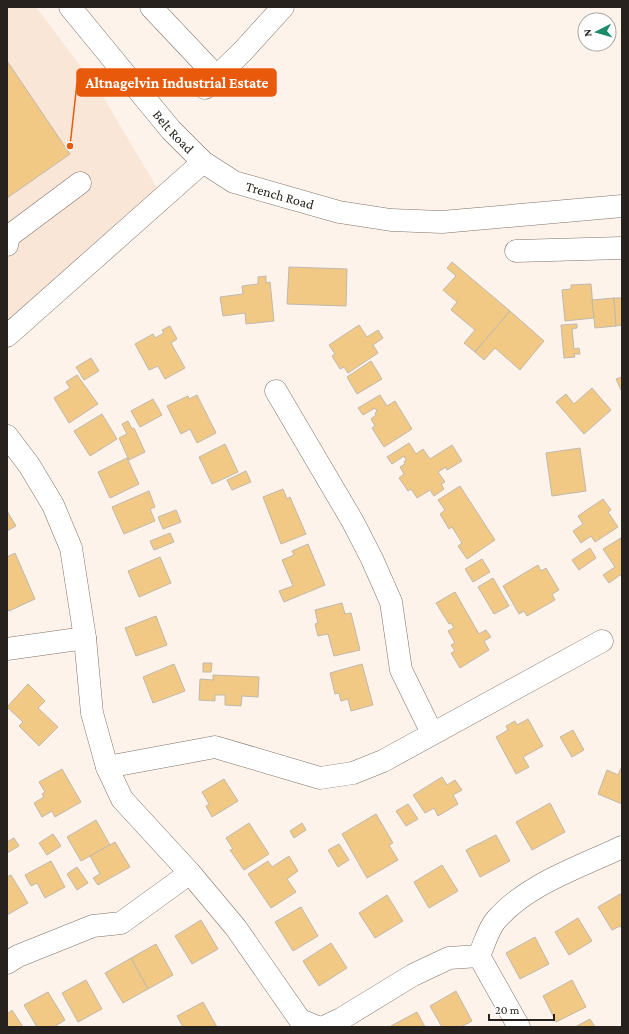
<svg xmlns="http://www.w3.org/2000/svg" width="629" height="1034" font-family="'Crimson Pro',serif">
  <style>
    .built { fill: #f9e6d6 }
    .building { fill: #f2c984; stroke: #c0b8ab }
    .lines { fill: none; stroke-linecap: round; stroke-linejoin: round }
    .minor-casing { stroke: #7f736a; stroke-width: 23 }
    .minor { stroke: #fff; stroke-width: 22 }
    .labels { text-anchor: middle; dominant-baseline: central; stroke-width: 3; stroke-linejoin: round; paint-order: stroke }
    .street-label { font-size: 14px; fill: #27221e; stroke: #fff }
    .leader { fill: none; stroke: #e8590c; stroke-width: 1.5 }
    .callout-dot { fill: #e8590c; stroke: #fff; stroke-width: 1.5 }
    .callout { fill: #e8590c; stroke: #e8590c; stroke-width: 1.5 }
    .callout-label { font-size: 15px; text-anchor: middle; font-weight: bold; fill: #fff }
  </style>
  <rect width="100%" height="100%" fill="#fdf3ea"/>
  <polygon class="built" points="7,7 36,7 102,95 163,198 7,323"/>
  <g class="building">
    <polygon points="7,61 70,154 7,198"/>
    <polygon points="452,262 510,311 475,352 464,343 475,330 451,310 457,302 443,290 456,276 447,268"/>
    <polygon points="289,267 347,269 346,306 287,304"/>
    <polygon points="266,276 266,283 270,282 274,321 246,324 245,313 223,316 220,297 243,294 242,286 258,284 258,277"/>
    <polygon points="591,284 594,318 565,321 562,290 571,289 571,285"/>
    <polygon points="614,298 616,326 595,328 592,300"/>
    <polygon points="614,298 622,298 622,325 616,326"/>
    <polygon points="510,311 544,341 520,370 495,348 484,360 475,352"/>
    <polygon points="577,324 577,328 572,329 574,349 579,348 580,354 574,354 575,357 564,358 561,325"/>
    <polygon points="359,325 367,337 378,330 383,338 373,345 378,353 348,373 344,367 340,369 332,356 335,354 329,345"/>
    <polygon points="170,326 177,339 171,343 185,368 165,379 158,366 149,370 135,344 153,334 155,338 164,333 162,330"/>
    <polygon points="91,358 99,371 84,380 76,367"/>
    <polygon points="371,361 382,379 357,394 347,377"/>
    <polygon points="77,375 98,404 69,423 54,398 70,388 66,382"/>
    <polygon points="622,377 622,392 616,379"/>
    <polygon points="592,388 611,410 584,434 556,402 566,394 574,404"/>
    <polygon points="197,395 216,433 197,443 190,429 181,434 167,406 188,396 189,399"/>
    <polygon points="380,395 387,406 395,401 412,429 384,447 372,428 375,426 371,419 376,415 375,413 377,411 375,408 363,415 358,408"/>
    <polygon points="153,399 162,415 140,427 131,411"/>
    <polygon points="102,414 117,439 90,456 74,431"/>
    <polygon points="128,421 132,429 134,428 145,452 129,460 119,438 127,434 122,424"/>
    <polygon points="409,443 416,454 423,449 430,459 452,445 462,461 447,470 446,467 438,472 445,482 441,484 444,489 434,496 430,490 417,498 411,489 408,491 399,478 404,474 400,467 405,464 404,462 406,460 404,456 392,464 387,457"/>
    <polygon points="225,444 238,472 212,484 199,457"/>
    <polygon points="580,448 586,491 552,496 546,453"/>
    <polygon points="127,458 139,484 110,498 98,472"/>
    <polygon points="246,471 251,482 232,490 227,480"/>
    <polygon points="460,486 495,540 467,559 458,546 462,543 452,527 449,529 440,514 445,510 438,500"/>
    <polygon points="283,489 287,499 290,497 306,534 281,544 263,497"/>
    <polygon points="149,491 155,507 150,509 155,521 124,534 112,507"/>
    <polygon points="603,499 611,510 608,512 618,527 595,542 591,536 581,543 573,531 583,524 578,516"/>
    <polygon points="176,510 181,522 163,529 158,517"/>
    <polygon points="7,511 16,526 7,531"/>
    <polygon points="170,533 174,542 154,550 150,541"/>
    <polygon points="621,538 622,576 620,575 609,583 603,575 615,567 603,549"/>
    <polygon points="308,544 325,585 284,602 279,591 293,586 282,560 294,555 292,551"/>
    <polygon points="590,548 596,558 579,570 572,560"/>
    <polygon points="15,553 35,599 9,611 7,608 7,557"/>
    <polygon points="160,557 171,583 139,597 128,571"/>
    <polygon points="482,559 490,572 473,582 465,569"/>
    <polygon points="538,565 541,571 546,568 559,590 552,594 555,600 527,616 524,611 519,614 503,586"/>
    <polygon points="493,578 509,606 494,614 478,587"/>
    <polygon points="455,592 479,634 486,630 491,637 484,641 489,650 460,668 451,653 455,651 451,645 455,643 448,631 454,628 451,623 449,624 436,603"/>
    <polygon points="342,603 345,614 351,613 360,650 334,656 328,634 318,636 315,624 318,623 315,610"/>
    <polygon points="156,616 167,645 136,656 125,628"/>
    <polygon points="203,663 212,663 211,672 203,672"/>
    <polygon points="174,664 185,691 153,703 143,677"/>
    <polygon points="362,664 373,705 351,711 348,699 341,701 339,693 335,694 330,673"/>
    <polygon points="213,675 259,677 258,697 242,696 241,706 225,705 225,695 215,695 215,701 199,700 200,679 213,680"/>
    <polygon points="28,684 45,701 38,708 58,727 39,746 19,726 23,722 7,707"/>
    <polygon points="528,719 543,746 523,757 529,767 516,774 496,737 508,730 506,726 515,721 517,725"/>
    <polygon points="573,730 584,750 572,757 560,737"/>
    <polygon points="621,768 622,768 622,804 598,794 607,770 618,775"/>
    <polygon points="62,769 81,802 55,817 52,811 42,817 34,803 44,797 42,794 45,792 39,782"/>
    <polygon points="442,777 447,785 455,780 462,790 453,795 458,804 438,816 434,808 425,813 413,795"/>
    <polygon points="224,779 238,801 212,817 206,806 209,804 202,792"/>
    <polygon points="550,803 565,832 532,850 516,822"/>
    <polygon points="408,804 418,819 406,826 396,811"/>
    <polygon points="376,814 393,843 389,845 398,860 367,878 342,834"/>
    <polygon points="96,820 110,845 81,861 67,837"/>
    <polygon points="249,823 269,854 244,870 230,850 233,849 226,838"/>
    <polygon points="302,823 306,830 294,838 290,831"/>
    <polygon points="53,834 61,846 47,855 39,843"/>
    <polygon points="496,835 510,861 480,877 466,850"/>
    <polygon points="14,838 19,846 7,853 7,842"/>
    <polygon points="115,842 130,867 98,885 93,878 100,874 90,856"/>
    <polygon points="339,844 349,860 338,867 328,850"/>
    <polygon points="289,856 298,871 287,879 296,892 271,908 248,874 268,861 272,867"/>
    <polygon points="51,861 65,887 45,898 37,883 31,886 25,875"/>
    <polygon points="442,865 458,891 429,908 414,882"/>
    <polygon points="77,867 88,883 77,890 67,874"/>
    <polygon points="11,875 28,903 7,915 7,877"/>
    <polygon points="622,893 622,929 620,926 612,930 598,907"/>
    <polygon points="387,895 403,921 375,938 359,913"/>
    <polygon points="301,907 318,936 293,951 275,922"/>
    <polygon points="578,918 592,941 569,955 555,932"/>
    <polygon points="201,920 218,949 192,964 175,936"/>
    <polygon points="535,937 549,964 520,979 506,953"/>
    <polygon points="331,943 347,968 319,986 303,961"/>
    <polygon points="156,944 173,975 148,989 131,958"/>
    <polygon points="131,958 148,989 123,1003 105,973"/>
    <polygon points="86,980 102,1009 78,1022 62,993"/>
    <polygon points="572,980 586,1007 556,1022 543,996"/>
    <polygon points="456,991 472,1021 461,1027 442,1027 430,1006"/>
    <polygon points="48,992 65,1020 54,1027 37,1027 24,1005"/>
    <polygon points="203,1002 217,1027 183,1027 177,1016"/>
    <polygon points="12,1010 23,1027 7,1027 7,1014"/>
    <polygon points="417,1012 425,1027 391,1027 391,1026"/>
    <polygon points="590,1019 595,1027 575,1027"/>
  </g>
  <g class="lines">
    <defs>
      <g id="minor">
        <path id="s1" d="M70 7 171 130 203 162 234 182 339 212 391 220 442 222 622 206"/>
        <polyline points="151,7 217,77"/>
        <polyline points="205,88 243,51 283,7"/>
        <polyline points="7,245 9,236 80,183"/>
        <polyline points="516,251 622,248"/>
        <polyline points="7,336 203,162"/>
        <polyline points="276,391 353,522 372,559 391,602 401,670 432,733"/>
        <polyline points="7,436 29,465 53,505 71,548 85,638 92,713 107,767 122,799 190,873 236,928 300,1020 317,1027"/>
        <polyline points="7,649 85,638"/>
        <polyline points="107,767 215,747 320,778 353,773 383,761 602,641"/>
        <path d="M479 956C484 945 488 929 496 920 527 884 580 867 622 847"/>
        <polyline points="7,963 18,956 93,926 121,923 190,873"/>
        <polyline points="324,1027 341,1019 413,975 449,958 479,956 519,1027"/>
      </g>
    </defs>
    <use href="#minor" class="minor-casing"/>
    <use href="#minor" class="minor"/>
  </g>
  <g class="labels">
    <g class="street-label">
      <text stroke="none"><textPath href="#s1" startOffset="162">Belt Road</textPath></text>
      <text stroke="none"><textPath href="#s1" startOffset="289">Trench Road</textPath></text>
    </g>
  </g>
  <path class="leader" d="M70 146L77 83"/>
  <circle class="callout-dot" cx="70" cy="146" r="4"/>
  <rect class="callout" x="77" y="69" width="199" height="27" rx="4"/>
  <g class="callout-label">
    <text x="177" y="88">Altnagelvin Industrial Estate</text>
  </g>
  <rect width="629" height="1034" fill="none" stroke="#27221e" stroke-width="16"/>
  <g transform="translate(597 32) rotate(264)"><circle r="19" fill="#ffffff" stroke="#a9a7a5"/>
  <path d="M0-3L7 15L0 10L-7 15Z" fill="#1a8b6b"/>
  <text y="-6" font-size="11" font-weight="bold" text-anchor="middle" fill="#27221e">N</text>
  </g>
  <path d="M489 1014v6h65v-6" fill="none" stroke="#27221e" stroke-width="2"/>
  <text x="495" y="1014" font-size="12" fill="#27221e" stroke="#ffffff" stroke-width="3" paint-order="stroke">20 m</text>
</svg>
